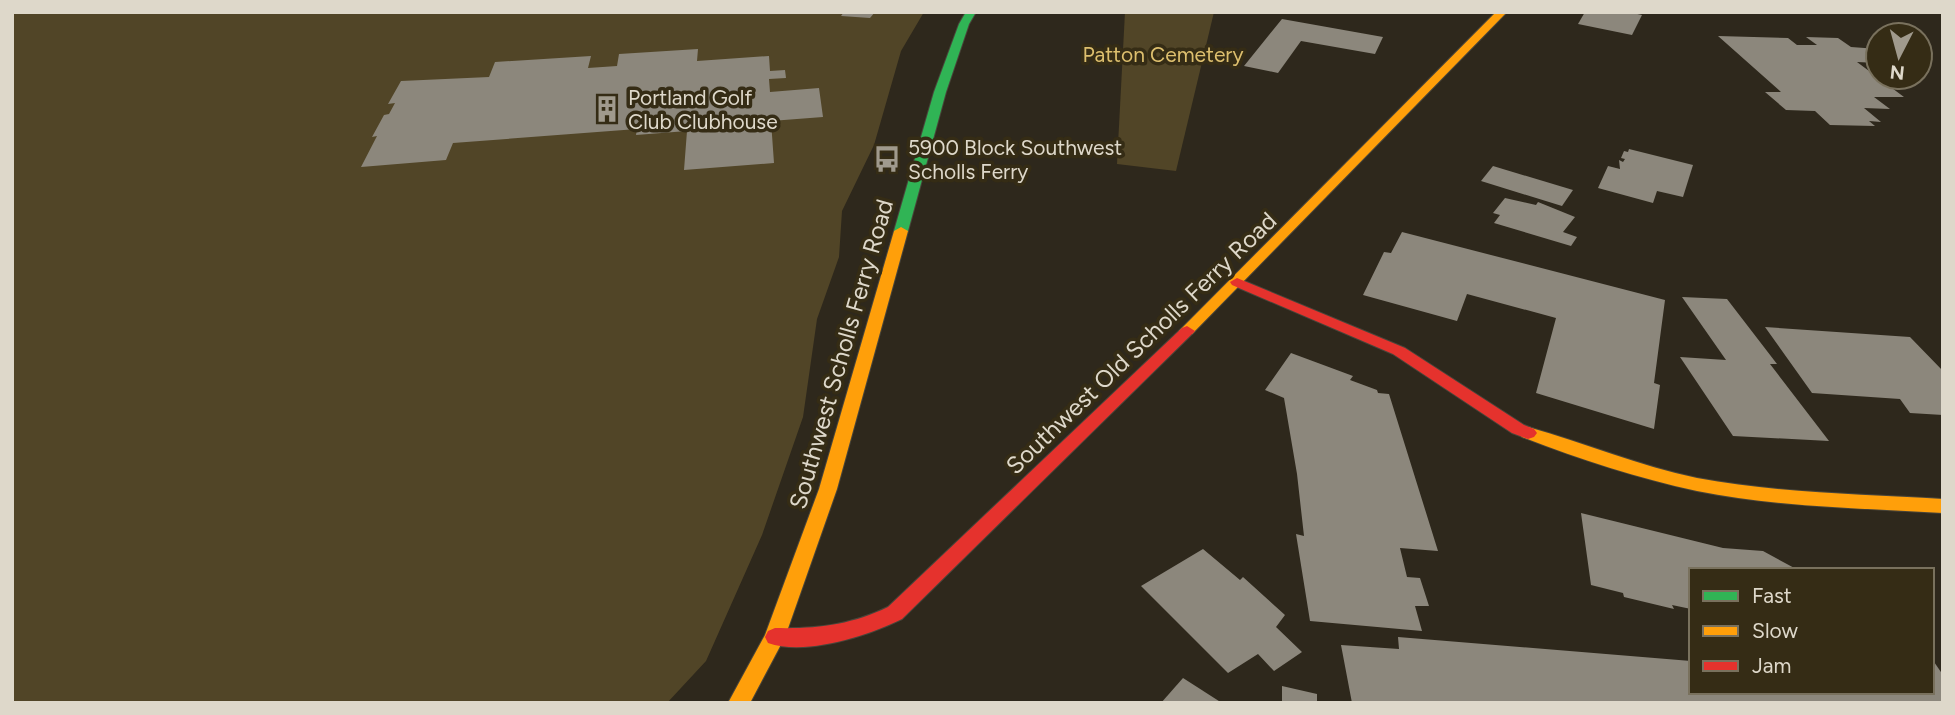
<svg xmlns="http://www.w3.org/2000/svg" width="1955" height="715" font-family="Figtree,sans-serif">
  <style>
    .green { fill: #514527 }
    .building { fill: #8c877c }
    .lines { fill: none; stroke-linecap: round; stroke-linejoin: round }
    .fast-casing { stroke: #49453a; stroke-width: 2 }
    .slow-casing { stroke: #49453a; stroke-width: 2 }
    .jam-casing { stroke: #49453a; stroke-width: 2 }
    .fast { fill: #30b455; fill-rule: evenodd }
    .slow { fill: #ff9f0a; fill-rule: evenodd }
    .jam { fill: #e5322d; fill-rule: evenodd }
    .labels { text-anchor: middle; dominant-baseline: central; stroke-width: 7; stroke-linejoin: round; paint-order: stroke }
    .far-park-label { font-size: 21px; fill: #ddbf6e; stroke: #352c15 }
    .far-poi-label { font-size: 21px; fill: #ded8ca; stroke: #352c15; text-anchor: start }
    .street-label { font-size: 24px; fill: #ded8ca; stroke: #352c15 }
  </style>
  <rect width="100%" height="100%" fill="#2e281c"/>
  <g class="green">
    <polygon points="12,12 924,12 901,51 874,145 842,211 839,257 817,319 803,417 762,535 706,661 667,703 12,703"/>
    <polygon points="1125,12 1214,12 1176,171 1117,164"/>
  </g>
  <g class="building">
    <polygon points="844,12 875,12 870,18 841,16"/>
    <polygon points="1585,12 1628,12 1642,15 1632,35 1578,24"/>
    <polygon points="1282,19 1383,37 1375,54 1301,41 1278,73 1244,66"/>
    <polygon points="1718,36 1788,38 1797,45 1817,45 1806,37 1838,38 1851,47 1878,49 1878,63 1857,62 1904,97 1874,97 1890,109 1864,108 1881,122 1869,121 1875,126 1830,125 1815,111 1786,110 1765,92 1781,92"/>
    <polygon points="698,49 697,61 769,56 770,71 785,70 786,78 769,79 770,92 819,88 823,117 771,121 774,163 684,170 687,131 636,135 637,129 453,143 446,160 361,167 377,136 372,137 384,115 389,114 395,103 388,104 401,81 489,77 495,62 591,56 588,68 617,66 619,54"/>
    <polygon points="1629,149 1693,165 1683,197 1657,191 1653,203 1598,188 1608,166 1620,169 1619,160 1623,162 1625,159 1621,158 1624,151 1628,152"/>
    <polygon points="1493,166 1573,190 1562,206 1481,181"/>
    <polygon points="1505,198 1536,205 1538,202 1575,217 1563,232 1577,237 1571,246 1494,223 1500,215 1493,213"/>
    <polygon points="1402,232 1665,300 1654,383 1660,385 1654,429 1536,393 1556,318 1467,294 1457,321 1363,295 1384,252 1391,253"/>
    <polygon points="1682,297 1727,299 1777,364 1770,364 1829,441 1733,436 1680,357 1726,360"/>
    <polygon points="1765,327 1910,337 1943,371 1943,415 1910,413 1900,399 1812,393"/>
    <polygon points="1291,353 1353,376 1350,380 1377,390 1378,393 1389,394 1438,551 1400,548 1407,577 1420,578 1429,606 1415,606 1422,631 1310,621 1296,534 1304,536 1297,474 1284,398 1265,390"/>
    <polygon points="1581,513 1723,548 1763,551 1798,570 1691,570 1691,609 1672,605 1674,609 1624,597 1623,593 1591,585"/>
    <polygon points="1203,549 1240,580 1243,577 1285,615 1276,627 1302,652 1274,671 1258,654 1228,673 1141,586"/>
    <polygon points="1398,637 1691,661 1691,692 1932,692 1932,659 1943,675 1943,703 1352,703 1341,645 1399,649"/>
    <polygon points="1183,678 1222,703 1161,703"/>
    <polygon points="1282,686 1317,694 1317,703 1282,703"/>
  </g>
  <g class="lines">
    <defs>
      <polygon id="fast" points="966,12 976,12 969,24 946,92 908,231 901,235 896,234 894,231 934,92 959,24"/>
      <g id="slow">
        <polygon points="1496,12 1507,12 1192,334 1182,334 1179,331 1182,328"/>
        <polygon points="901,227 908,231 837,489 785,637 750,703 728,703 765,635 819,489 894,231"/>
        <path d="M1528 427C1585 443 1639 466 1697 478 1778 493 1861 494 1943 499V513C1861 508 1777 507 1697 491 1637 478 1579 459 1522 437L1519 433 1522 429Z"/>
      </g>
      <g id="jam">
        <polygon points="1237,278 1405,348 1524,425 1534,429 1537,433 1534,437 1528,439 1512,433 1393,354 1232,285 1230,282"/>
        <path d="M1187 326 1195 331 1192 334 902 619C867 636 806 656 768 643L765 637 768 631 775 628C816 629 851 625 888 607L1182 328Z"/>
      </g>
    </defs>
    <use href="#fast" class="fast-casing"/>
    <use href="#slow" class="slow-casing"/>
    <use href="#jam" class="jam-casing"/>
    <use href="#fast" class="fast"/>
    <use href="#slow" class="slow"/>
    <use href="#jam" class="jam"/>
  </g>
  <defs>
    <symbol id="building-bare" viewBox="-9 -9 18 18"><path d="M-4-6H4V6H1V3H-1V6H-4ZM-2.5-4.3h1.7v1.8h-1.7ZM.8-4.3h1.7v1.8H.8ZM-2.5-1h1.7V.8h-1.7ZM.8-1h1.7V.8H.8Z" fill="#a09a8d" stroke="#352c15" stroke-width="2.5" paint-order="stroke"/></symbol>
    <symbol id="bus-bare" viewBox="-9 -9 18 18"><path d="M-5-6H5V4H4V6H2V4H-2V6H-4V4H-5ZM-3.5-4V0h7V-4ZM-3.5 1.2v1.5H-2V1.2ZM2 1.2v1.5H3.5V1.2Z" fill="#a09a8d" stroke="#352c15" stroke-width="2.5" paint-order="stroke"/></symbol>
  </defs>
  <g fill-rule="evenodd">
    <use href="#building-bare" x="588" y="90" width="38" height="38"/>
    <use href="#bus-bare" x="868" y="140" width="38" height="38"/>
  </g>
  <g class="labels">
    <g class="far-park-label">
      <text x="1163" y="54">Patton Cemetery</text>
    </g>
    <g class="far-poi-label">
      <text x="628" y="97">Portland Golf<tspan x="628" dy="24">Club Clubhouse</tspan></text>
      <text x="908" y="147">5900 Block Southwest<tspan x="908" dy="24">Scholls Ferry</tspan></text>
    </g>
    <g class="street-label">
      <text transform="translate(1141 343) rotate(-44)">Southwest Old Scholls Ferry Road</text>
      <text transform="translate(841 354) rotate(-74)">Southwest Scholls Ferry Road</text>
    </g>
  </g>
  <rect width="1955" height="715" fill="none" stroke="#ded8ca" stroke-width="28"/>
  <rect x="1689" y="568" width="245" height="126" fill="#352c15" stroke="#79715d" stroke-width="2"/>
  <rect x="1703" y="591" width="35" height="10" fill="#30b455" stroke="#79715d" stroke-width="2"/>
  <text x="1752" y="603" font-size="21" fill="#ded8ca">Fast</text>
  <rect x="1703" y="626" width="35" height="10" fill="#ff9f0a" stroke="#79715d" stroke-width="2"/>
  <text x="1752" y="638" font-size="21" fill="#ded8ca">Slow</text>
  <rect x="1703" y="661" width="35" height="10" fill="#e5322d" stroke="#79715d" stroke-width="2"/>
  <text x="1752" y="673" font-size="21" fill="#ded8ca">Jam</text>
  <g transform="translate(1899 56) rotate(186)"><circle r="33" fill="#352c15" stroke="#79715d" stroke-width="2"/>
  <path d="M0-5L12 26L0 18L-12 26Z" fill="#a09a8d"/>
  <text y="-10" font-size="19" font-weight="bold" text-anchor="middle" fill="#ded8ca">N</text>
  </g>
</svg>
